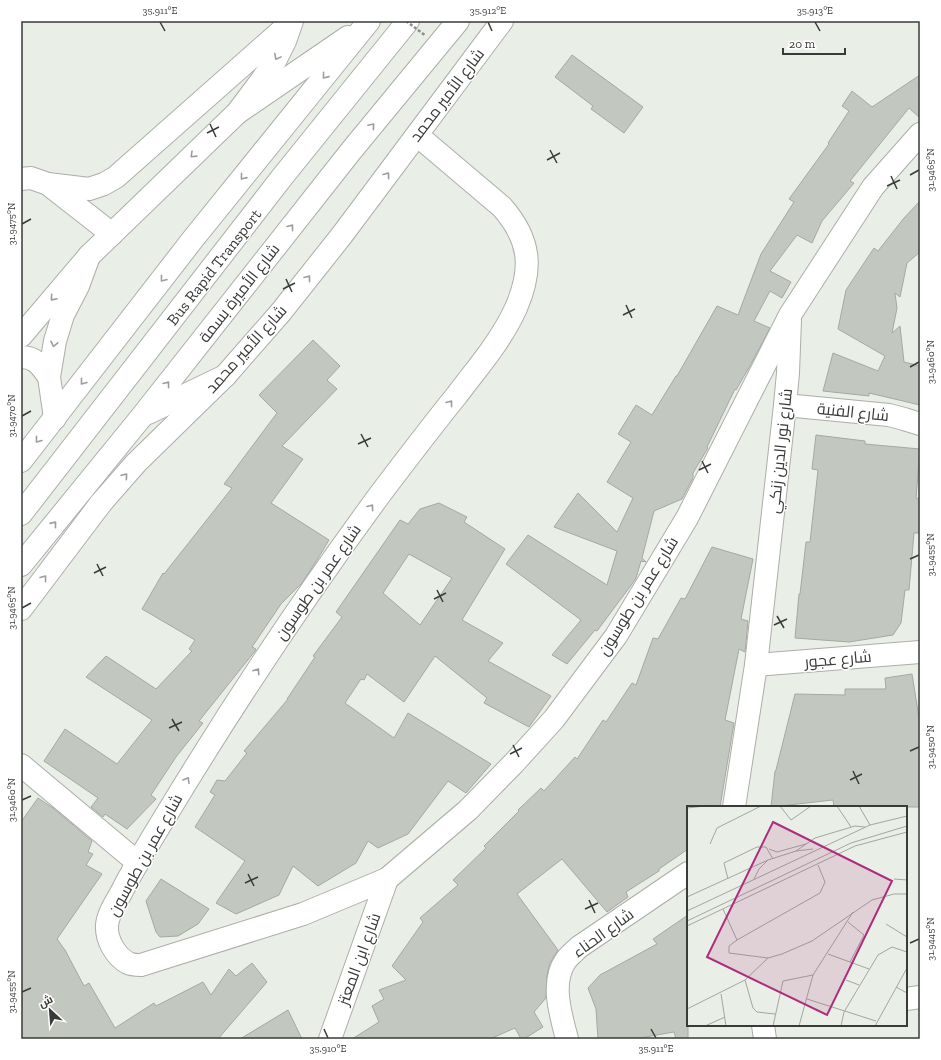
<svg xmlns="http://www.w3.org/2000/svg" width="941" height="1060" font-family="'Zilla Slab',Cairo,serif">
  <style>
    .building { fill: #c2c7c0; stroke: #a4a9a3; fill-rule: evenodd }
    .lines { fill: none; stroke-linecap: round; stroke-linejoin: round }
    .minor-casing { stroke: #aaafa8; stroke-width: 24 }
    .major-casing { stroke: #aaafa8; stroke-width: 24 }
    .minor { stroke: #fff; stroke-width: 22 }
    .major { stroke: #fff; stroke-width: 22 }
    .path-bridge { stroke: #8a8d88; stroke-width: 2.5; stroke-dasharray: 3 2; stroke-linecap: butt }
    .oneway { stroke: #9c9d9c }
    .ticks { fill: none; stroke: #393b38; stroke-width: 1.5 }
    .labels { text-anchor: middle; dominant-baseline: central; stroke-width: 3; stroke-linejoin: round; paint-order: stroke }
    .street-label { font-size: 16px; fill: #393b38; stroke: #fff }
    .inset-road { fill: none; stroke: #a3a6a1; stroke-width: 1 }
    .view { fill: #ad2d7a; fill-opacity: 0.15; stroke: #ad2d7a; stroke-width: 2 }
    .inset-edge { fill: none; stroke: #393b38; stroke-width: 2 }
    .neatline { fill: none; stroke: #393b38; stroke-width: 1.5 }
    .ticks-label { font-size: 10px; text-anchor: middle; fill: #393b38 }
  </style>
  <rect width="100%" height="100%" fill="#e9eee7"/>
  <g class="building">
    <polygon points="572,55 643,107 624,133 591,109 593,106 555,77"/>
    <polygon points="920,75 920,118 909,108 850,181 854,183 822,221 812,243 797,235 770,271 791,282 782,298 770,291 754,321 770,328 751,364 736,390 735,389 707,447 708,448 693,473 693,478 682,499 654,511 642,558 646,562 641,561 636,578 632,584 597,631 595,630 567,664 552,655 581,620 506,564 528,535 607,585 617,551 554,527 578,493 617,532 633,498 607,482 631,442 618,434 636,405 652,415 676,376 677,376 717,306 738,315 761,254 794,202 789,199 829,144 828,143 849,111 842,106 852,91 872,107"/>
    <polygon points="920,201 920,252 907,263 900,297 895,293 897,308 892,333 900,326 904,362 920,366 920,405 869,393 869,396 823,391 833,353 878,371 885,356 838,329 846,290 874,248 878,251 904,218"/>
    <polygon points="313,340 340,366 327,380 337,389 282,446 303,459 271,503 329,540 317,560 302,583 281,604 252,647 256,649 255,651 199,721 203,723 176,757 151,795 156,799 127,829 105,814 103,817 91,807 98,798 44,761 65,729 117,764 152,720 86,677 106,656 156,689 192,651 189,649 195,640 142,609 163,573 164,574 232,488 224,484 277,413 259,395"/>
    <polygon points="816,435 865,441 865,444 920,449 916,498 920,499 920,533 914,533 909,590 905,590 901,623 893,635 849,642 795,638 799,594 800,594 806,542 810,542 818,470 812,469"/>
    <path d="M439 503 467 517 464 522 505 549 462 620 503 643 488 661 551 696 529 727 484 703 487 698 435 656 404 702 367 674 364 680 361 679 345 703 394 738 408 713 491 764 466 793 448 781 408 834 378 848 368 841 356 863 318 886 293 866 279 895 236 914 216 903 245 861 195 827 215 795 210 792 217 780 225 781 247 753 244 751 288 699H287L315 657 313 656 342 617 336 612 400 520 408 524 420 509ZM409 554 452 578 420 625 383 593Z"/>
    <polygon points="712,547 753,559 741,619 748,621 745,652 739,649 725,720 734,723 720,807 688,807 688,849 659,869 659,871 626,892 628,897 607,912 562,859 517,894 558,950 550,963 547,975 546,998 534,1012 543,1027 524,1039 521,1039 515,1028 490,1039 352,1039 379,1022 372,1006 384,999 379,990 406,980 392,966 423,922 420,918 458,885 453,880 486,848 484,846 519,811 518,810 541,788 544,791 575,757 577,759 603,720 606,722 632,683 636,685 653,638 658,639 681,598 685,599"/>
    <polygon points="912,674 920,724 920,807 834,807 833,800 771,807 775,771 776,770 795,694 845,695 845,689 886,689 885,678"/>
    <polygon points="38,798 53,808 92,841 88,852 93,854 86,865 102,874 57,939 65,950 84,986 89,983 115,1028 154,1003 156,1006 203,982 211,995 229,969 236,976 252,963 267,982 218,1039 21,1039 21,822"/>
    <polygon points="161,879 209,909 198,924 178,936 160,937 156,932 146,901"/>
    <polygon points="688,915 688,1039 676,1039 674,1032 634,1039 598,1039 596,1009 588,988 600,975 657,944 653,939"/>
    <polygon points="288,1010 302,1039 240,1039"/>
  </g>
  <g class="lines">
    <defs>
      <g id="minor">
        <path d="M417 135 502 207C531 240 533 269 516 308 501 341 478 367 457 395 431 427 406 460 381 493 305 596 234 703 168 812 152 838 136 864 122 891 117 901 108 913 107 925 106 939 115 956 128 963 132 965 137 965 141 965L303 914 387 879 468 810 514 763 554 719 616 636 687 518 790 315 873 187 920 134"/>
        <polyline points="21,179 31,178 48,184 112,234"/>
        <polyline points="48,184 89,189 104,184 116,177 288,25"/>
        <polyline points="21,336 89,256 237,113 261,81 275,61 285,41 292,21"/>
        <polyline points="785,405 889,415 904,419 920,424"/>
        <polyline points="21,514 283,176 408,21"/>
        <polyline points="21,609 101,503 136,463 225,376 281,312 342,235 502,21"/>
        <polyline points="756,665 920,652"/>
        <polyline points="21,765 137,862"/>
        <polyline points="734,807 756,665 785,405 788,373 790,320"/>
        <polyline points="906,999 920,997"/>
        <polyline points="763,1025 765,1039"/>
        <polyline points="330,1039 387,879"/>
        <path d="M567 1039C561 1015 550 983 566 960 569 956 575 951 579 947L688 873"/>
      </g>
      <g id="major">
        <polyline points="237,113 348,37"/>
        <path d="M21 357C36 357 41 366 49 377"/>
        <polyline points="148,413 225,376"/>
        <polyline points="55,418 49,377 55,341 63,315 78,286 89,256"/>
        <polyline points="21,461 193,239 369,21"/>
        <polyline points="21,565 143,415 351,151 458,21"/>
      </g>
    </defs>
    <use href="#minor" class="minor-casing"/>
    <use href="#major" class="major-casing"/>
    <use href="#minor" class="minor"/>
    <use href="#major" class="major"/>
    <polyline class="path-bridge" points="406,21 426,36"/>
  </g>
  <defs><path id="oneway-chevron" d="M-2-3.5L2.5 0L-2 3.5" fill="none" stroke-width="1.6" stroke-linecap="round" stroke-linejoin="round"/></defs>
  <g class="oneway">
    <use href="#oneway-chevron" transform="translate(277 57) rotate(118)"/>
    <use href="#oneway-chevron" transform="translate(325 76) rotate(129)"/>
    <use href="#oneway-chevron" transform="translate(372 126) rotate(-50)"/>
    <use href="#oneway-chevron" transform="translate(193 155) rotate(136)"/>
    <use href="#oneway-chevron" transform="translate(387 175) rotate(-53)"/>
    <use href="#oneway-chevron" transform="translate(243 177) rotate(129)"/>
    <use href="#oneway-chevron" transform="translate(291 227) rotate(-52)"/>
    <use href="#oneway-chevron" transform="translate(308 278) rotate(-52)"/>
    <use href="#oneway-chevron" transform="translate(163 279) rotate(128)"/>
    <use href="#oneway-chevron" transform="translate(53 298) rotate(131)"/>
    <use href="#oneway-chevron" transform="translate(54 344) rotate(102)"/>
    <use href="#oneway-chevron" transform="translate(83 382) rotate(128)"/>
    <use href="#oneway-chevron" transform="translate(167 384) rotate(-52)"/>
    <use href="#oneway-chevron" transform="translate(450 403) rotate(-52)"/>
    <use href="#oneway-chevron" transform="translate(38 440) rotate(128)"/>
    <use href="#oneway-chevron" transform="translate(125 476) rotate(-49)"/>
    <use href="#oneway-chevron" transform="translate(371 507) rotate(-53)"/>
    <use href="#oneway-chevron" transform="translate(54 524) rotate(-51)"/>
    <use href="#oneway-chevron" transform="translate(44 578) rotate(-53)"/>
    <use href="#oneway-chevron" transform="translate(257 671) rotate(-56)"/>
    <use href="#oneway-chevron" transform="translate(187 780) rotate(-59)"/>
  </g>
  <path class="ticks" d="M160 22 165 31M488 22 492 31M815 22 820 31M210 124 216 137M207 133 219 127M550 150 557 163M547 160 560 153M910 175 919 170M891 176 897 189M887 186 900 180M22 224 31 219M286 279 292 292M283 289 295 283M626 305 632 318M623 315 635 309M910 367 919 362M22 416 31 411M361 434 368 447M358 444 371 438M702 461 708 473M699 470 711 464M910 559 919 555M97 564 103 576M94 573 106 567M437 590 443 602M434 599 446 593M22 608 31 603M777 616 784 628M774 625 787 619M172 719 179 731M169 728 182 722M513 745 519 757M910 751 919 747M510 754 522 748M853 771 859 784M850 780 862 774M22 800 31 796M248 874 254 886M245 883 258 877M589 900 595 913M585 909 598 903M910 943 919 939M22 992 31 988M324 1029 328 1038M651 1029 656 1038"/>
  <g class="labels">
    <g class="street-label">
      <text transform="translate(447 95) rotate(-53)">شارع الأمير محمد</text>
      <text transform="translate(214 267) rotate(-52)">Bus Rapid Transport</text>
      <text transform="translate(239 293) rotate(-52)">شارع الأميرة بسمة</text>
      <text transform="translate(246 349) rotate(-48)">شارع الأمير محمد</text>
      <text transform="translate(853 412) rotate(6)">شارع الفنية</text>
      <text transform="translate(780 451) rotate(-84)">شارع نور الدين زنكي</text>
      <text transform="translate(318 582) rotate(-55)">شارع عمر بن طوسون</text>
      <text transform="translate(638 596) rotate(-58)">شارع عمر بن طوسون</text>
      <text transform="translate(838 659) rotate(-5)">شارع عجور</text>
      <text transform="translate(145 855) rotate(-61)">شارع عمر بن طوسون</text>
      <text transform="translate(603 933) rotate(-36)">شارع الحناء</text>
      <text transform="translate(359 959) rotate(-70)">شارع ابن المعتز</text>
    </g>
  </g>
  <g transform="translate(687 806)">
    <rect width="220" height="220" fill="#e9eee7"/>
    <path class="inset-road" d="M93 0 104 14 124 0M150 0 164 21M172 0 183 19M0 2 18 0M23 38 30 22 74 0M82 43 90 46 119 38M109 45 126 43M131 59 138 76 133 87 50 134 42 140V147L81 152 95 148 125 135 185 94 207 88H220M41 73 37 57 70 41H79L86 53M67 73 72 63 81 54M207 73 220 74M0 91 81 54 109 45 128 32 168 20 178 21M36 103 50 134M0 105 183 19 220 10M0 115 164 37 220 20M161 116 177 129 163 156M199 118 220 131M0 120 168 40 220 26M141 148 182 163M58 174 66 202 70 206 88 208M159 174 172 179M209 181 220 187M34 188 39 220M120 193 189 215M0 203 58 174 81 152M18 220 38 211M86 220 96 175 126 169M112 220 126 169 166 106M154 220 157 206 191 149 205 141 220 146M188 220 220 162"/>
    <path class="view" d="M86 16 205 75 140 209 20 151Z"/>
    <rect width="220" height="220" class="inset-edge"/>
  </g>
  <rect width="941" height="1060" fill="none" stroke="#ffffff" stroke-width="44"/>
  <g transform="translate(50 1010) rotate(334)" stroke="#ffffff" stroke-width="3" paint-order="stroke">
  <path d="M0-3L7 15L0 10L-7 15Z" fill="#393b38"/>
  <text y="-6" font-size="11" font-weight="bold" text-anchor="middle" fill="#393b38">ش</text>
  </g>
  <path d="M783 48v6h62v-6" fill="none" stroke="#393b38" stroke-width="2"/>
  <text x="789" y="48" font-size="12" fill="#393b38" stroke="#ffffff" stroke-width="3" paint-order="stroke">20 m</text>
  <rect x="22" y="22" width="897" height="1016" class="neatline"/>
  <g class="ticks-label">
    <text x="160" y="14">35.911°E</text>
    <text x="488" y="14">35.912°E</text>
    <text x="815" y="14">35.913°E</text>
    <text transform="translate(930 170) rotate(-90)" y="4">31.9465°N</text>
    <text transform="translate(11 224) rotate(-90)" y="4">31.9475°N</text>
    <text transform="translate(930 362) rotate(-90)" y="4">31.9460°N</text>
    <text transform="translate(11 416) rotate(-90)" y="4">31.9470°N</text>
    <text transform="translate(930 555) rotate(-90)" y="4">31.9455°N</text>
    <text transform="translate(11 608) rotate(-90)" y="4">31.9465°N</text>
    <text transform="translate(930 747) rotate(-90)" y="4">31.9450°N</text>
    <text transform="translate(11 800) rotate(-90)" y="4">31.9460°N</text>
    <text transform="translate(930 939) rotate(-90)" y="4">31.9445°N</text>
    <text transform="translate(11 992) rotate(-90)" y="4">31.9455°N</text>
    <text x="328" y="1052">35.910°E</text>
    <text x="656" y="1052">35.911°E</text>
  </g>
</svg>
